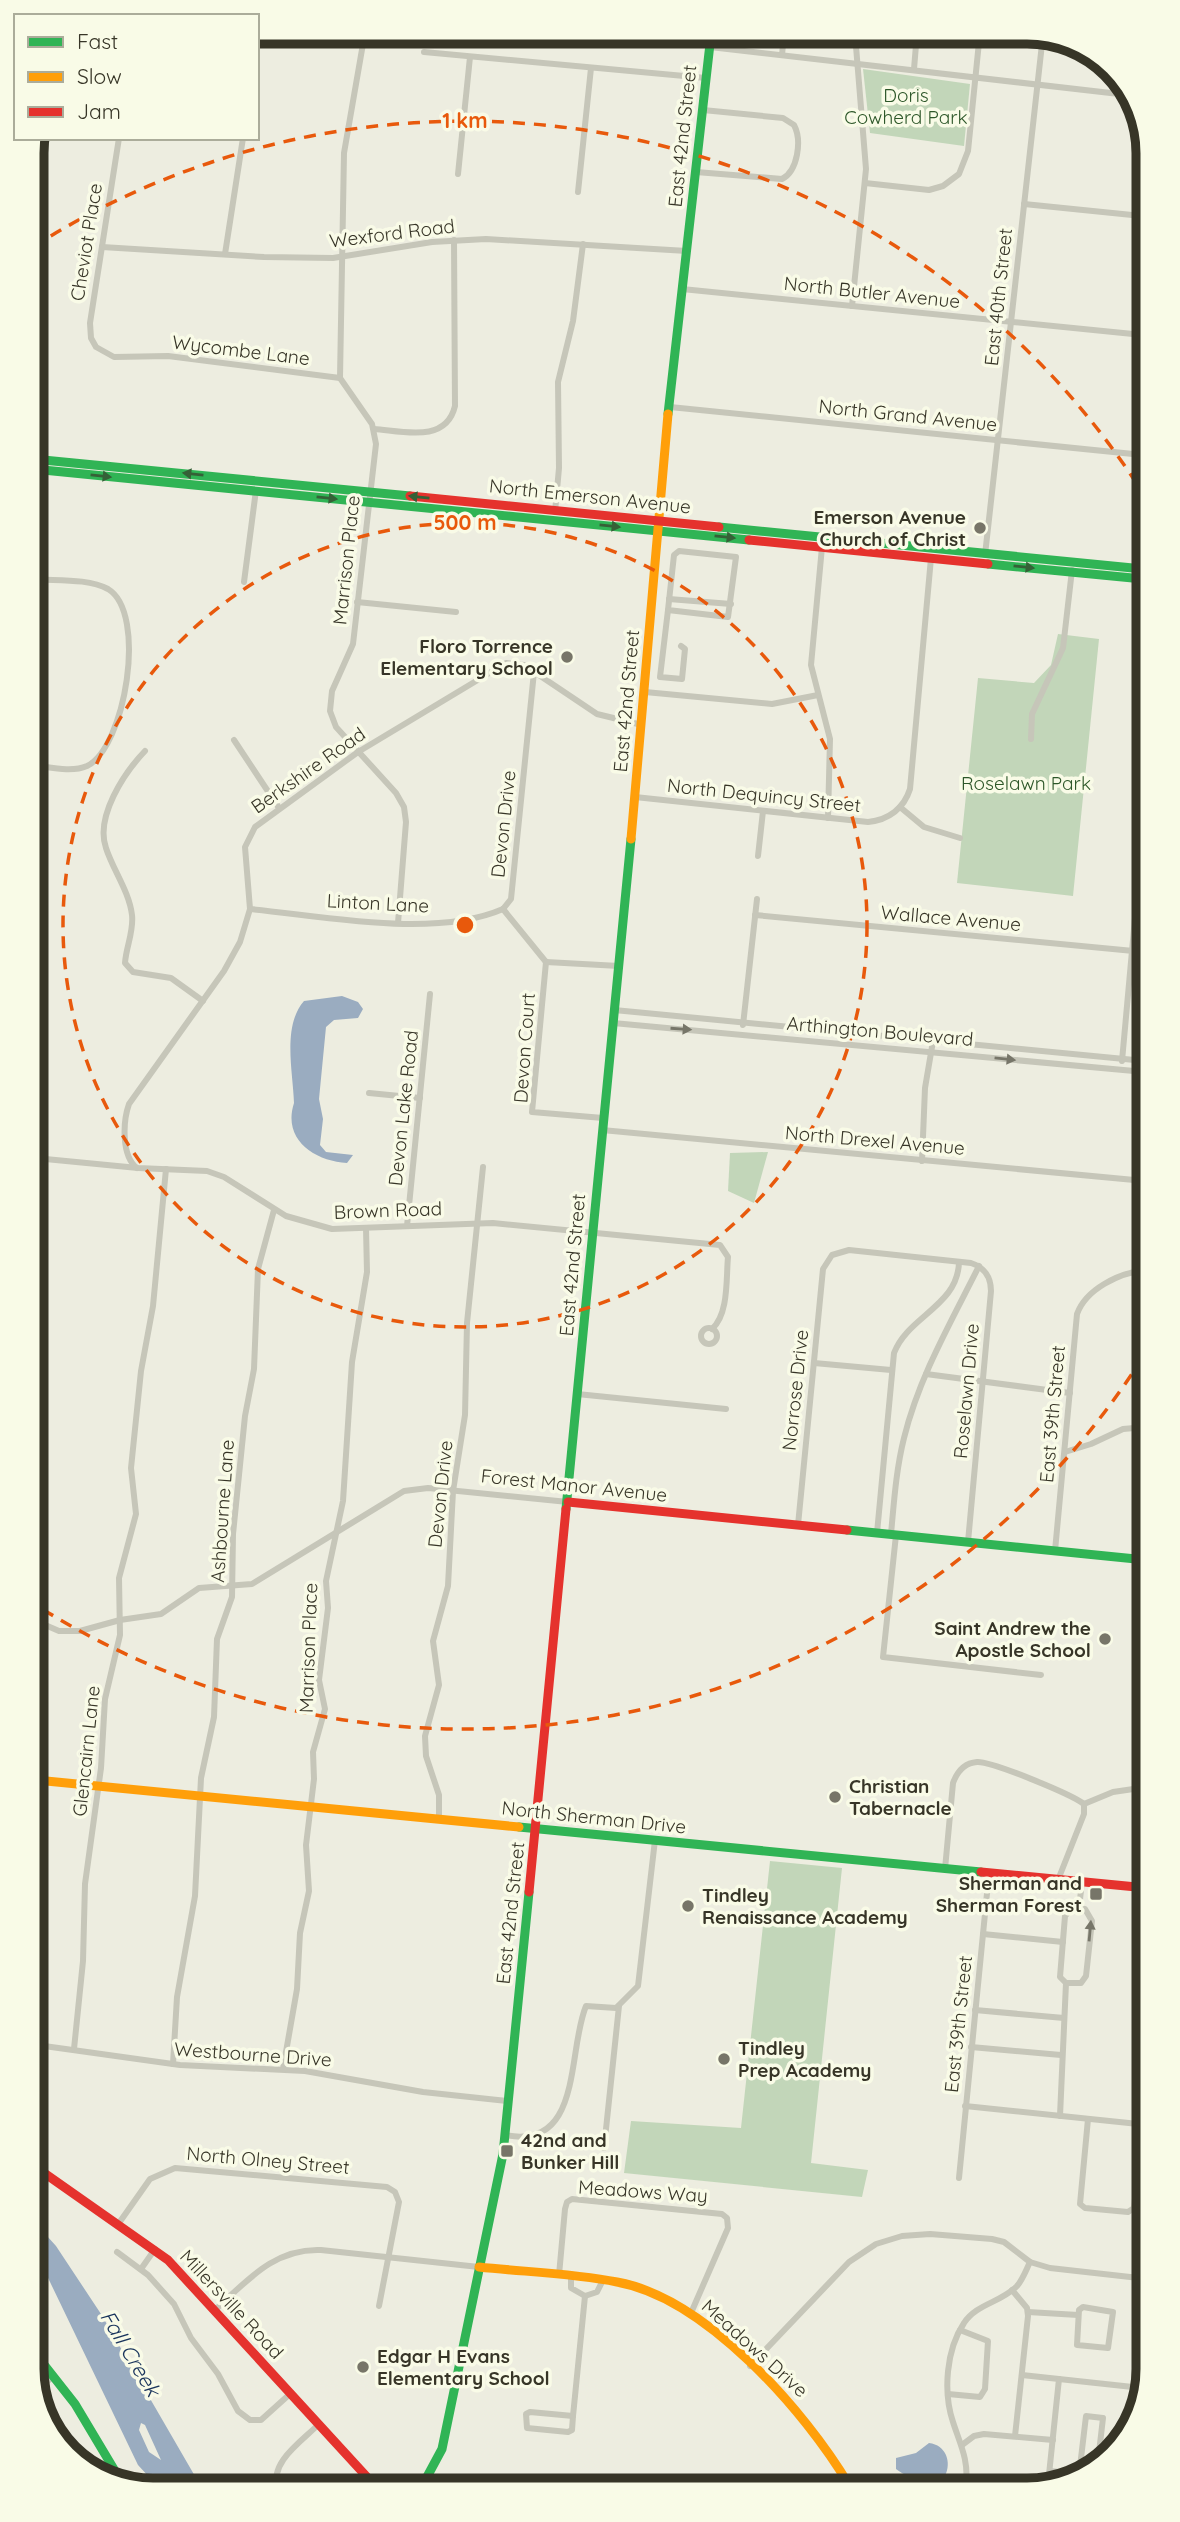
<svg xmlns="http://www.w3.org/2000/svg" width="1180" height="2522" font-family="Quicksand,sans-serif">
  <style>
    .green { fill: #c2d6b9 }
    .water { fill: #9aacc0; fill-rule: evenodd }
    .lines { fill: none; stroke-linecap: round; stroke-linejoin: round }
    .street { stroke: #c6c6b9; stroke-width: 6 }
    .fast { stroke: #30b455; stroke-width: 9 }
    .slow { stroke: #ff9f0a; stroke-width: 9 }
    .jam { stroke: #e5322d; stroke-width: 9 }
    .oneway { fill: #356137 }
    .oneway2 { fill: #777669 }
    .ring { fill: none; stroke: #e8590c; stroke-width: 3.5; stroke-dasharray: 12 9 }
    .poi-dot { fill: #777568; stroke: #f9fbe7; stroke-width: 2.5 }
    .labels { text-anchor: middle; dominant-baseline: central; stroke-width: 7; stroke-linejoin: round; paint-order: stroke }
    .park-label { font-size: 19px; fill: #2d5729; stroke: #f9fbe7 }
    .street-label { font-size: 19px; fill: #373527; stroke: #f9fbe7 }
    .poi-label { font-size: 19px; font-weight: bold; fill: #373527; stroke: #f9fbe7; text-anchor: start }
    .water-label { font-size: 21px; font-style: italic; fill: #19345c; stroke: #f9fbe7 }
    .rim { fill: none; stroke: #373527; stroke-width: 9 }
    .centre { fill: #e8590c; stroke: #f9fbe7; stroke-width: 3.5 }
    .ring-label { font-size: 21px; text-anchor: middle; font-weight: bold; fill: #e8590c; stroke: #f9fbe7; stroke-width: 7; stroke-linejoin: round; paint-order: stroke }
  </style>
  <rect width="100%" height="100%" fill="#edede0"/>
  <g class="green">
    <polygon points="863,69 970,84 964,146 870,133"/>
    <polygon points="1058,634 1099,639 1073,896 957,883 978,678 1034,683 1051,665"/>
    <polygon points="768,1152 754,1203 728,1191 730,1153"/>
    <polygon points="770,1861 842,1868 811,2163 868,2170 862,2197 624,2173 631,2121 741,2128"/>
  </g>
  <g class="water">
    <path d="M342 996 358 1002 363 1009 358 1018 334 1020 326 1027 319 1099 323 1119 320 1145 326 1152 353 1155 347 1163C315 1161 282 1140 294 1103 293 1072 282 1026 304 1001Z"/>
    <path d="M38 2226 56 2246 101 2314 203 2490H161L138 2465 38 2257ZM141 2423 145 2425 161 2460 149 2452 139 2430Z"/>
    <path d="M929 2443C946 2445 952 2462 945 2476 932 2483 908 2479 896 2469V2458L916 2453Z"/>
  </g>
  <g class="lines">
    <g class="street">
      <polyline points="364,38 344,153 340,378 372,424 376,444 353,644 332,691 330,711 336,727 396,793 404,807 406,822 398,923"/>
      <polyline points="710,47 1128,95"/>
      <polyline points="424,52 706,78"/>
      <polyline points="782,55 784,34"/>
      <polyline points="914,69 917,33"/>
      <polyline points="119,138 90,323 91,338 96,347 114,357 168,356 340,378"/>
      <path d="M696 172 782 179C798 171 802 140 794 125L783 118 703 110"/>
      <polyline points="458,174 470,57"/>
      <polyline points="865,183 929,190 943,186 959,174 968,151 980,32"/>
      <polyline points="578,192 591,68"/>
      <polyline points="1024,204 1142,216"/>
      <polyline points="102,247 264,257 333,258 432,242 486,239 687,251"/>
      <polyline points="225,254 243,138"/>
      <polyline points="682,289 1143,335"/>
      <polyline points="852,306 866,169 855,34"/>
      <polyline points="670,407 1143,455"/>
      <path d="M374 429C402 431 446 444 455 406L454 240"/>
      <polyline points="555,512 559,468 558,382 573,321 583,244"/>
      <polyline points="822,547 811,665 830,739 828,818"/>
      <polygon points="679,551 736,557 728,617 668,610 674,555"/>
      <polyline points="985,555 1043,35"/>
      <path d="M33 579C55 581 88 578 108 589 148 613 125 748 87 766 71 773 50 767 33 765"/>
      <polyline points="244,582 256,490"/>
      <polyline points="669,599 731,604"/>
      <polyline points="357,602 456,612"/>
      <polyline points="668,610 660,677 682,679 685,649 681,646"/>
      <polyline points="645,692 772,704 818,695"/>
      <polyline points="1031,739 1032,714 1063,648 1072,570"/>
      <polyline points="234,740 279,808"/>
      <path d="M145 751C124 773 95 817 106 848 113 870 129 891 132 915 134 931 126 947 125 963L133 972 171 978 203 1001"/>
      <path d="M635 797 868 822C889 820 904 808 910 789L931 558"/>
      <polyline points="900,807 924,827 960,838"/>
      <polyline points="758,856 763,811"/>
      <path d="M250 909C323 916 434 939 503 909"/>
      <polyline points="503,909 511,899 534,672"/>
      <polyline points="503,909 546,962"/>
      <polyline points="755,915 1144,952"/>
      <polyline points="546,962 532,1112 603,1118"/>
      <polyline points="546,962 619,966"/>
      <polyline points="614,1010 1145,1061"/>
      <polyline points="613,1023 1145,1072"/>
      <polyline points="743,1025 757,899"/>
      <polyline points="1122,1061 1144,819"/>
      <polyline points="369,1093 420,1098"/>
      <polyline points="602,1130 1145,1181"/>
      <path d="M35 1158 138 1168 207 1171 224 1177 286 1216 332 1229 493 1223 720 1245 728 1257C726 1278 729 1314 712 1329"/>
      <polyline points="922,1161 925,1088 933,1041"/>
      <path d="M137 1168C121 1156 123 1121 129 1104L224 971 240 942 250 909 245 847 255 827 358 752 506 663 524 665 597 714 642 725"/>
      <polyline points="407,1226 430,994"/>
      <circle cx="709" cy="1336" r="8"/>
      <polyline points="814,1363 891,1370"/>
      <polyline points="926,1374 1070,1393"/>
      <polyline points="577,1394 726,1409"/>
      <polyline points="1065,1452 1091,1444 1123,1429 1146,1427"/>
      <path d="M798 1525 823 1269 832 1255 849 1250 971 1263C984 1267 991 1277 991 1291L968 1542"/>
      <path d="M877 1533 894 1353C908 1316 958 1306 959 1262"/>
      <path d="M891 1534C894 1502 896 1470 904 1438 919 1377 951 1322 979 1266"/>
      <polyline points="896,1535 883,1657 1041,1675"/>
      <path d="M1055 1551 1077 1314C1086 1289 1119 1273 1145 1270"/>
      <polyline points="36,1621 59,1631 80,1631 120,1620 161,1614 199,1588 252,1584 404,1491 428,1488 568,1502"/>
      <polyline points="1084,1804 1113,1792 1147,1787"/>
      <polyline points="439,1819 439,1795 426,1756 425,1736 439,1685 433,1641 448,1586 453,1491 465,1415 467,1323 483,1167"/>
      <path d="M945 1869 953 1783C957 1772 964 1763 977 1762 991 1761 1071 1794 1084 1804"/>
      <polyline points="1058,1880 1084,1814 1084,1804"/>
      <polyline points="1079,1908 1082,1882"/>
      <polyline points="983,1934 1063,1942"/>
      <polyline points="975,2010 1064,2018"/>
      <polyline points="37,2045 180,2065 305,2071 423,2092 507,2101"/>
      <polyline points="971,2047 1061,2055"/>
      <polyline points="74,2049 83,1961 85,1884 101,1768 105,1699 120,1635 119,1578 136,1514 131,1468 141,1371 153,1306 166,1169"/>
      <polyline points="173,2064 177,1997 195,1896 201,1778 214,1717 217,1639 232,1597 233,1534 245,1416 254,1369 258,1269 274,1210"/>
      <polyline points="283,2069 297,1989 300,1933 309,1891 306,1845 314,1779 313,1752 325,1709 319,1680 328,1608 326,1581 343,1501 352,1362 367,1272 366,1228"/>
      <polyline points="965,2106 1148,2125"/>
      <polyline points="1060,2116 1066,1983 1060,1977 1065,1916 1072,1908 1085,1909 1092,1921 1086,1976 1081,1983 1066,1983"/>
      <polyline points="1088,2119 1080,2204 1085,2208 1128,2212 1134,2208 1143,2124"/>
      <path d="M505 2135C583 2151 567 2051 586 2006L616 2008 638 1986 655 1840"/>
      <polyline points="604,2148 619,2006"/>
      <polyline points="959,2178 989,1873"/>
      <polyline points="119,2223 150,2179 175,2168 387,2187 395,2192 399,2202 379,2306"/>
      <polyline points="117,2252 148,2275 174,2304 191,2338 218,2374 238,2411 250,2420 261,2420 291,2393"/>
      <polyline points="141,2269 155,2249"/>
      <polyline points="559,2275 565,2209 567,2202 572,2199 722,2214 727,2218 728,2228 691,2313"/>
      <polyline points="571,2277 571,2288 585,2296 597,2292 603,2280"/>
      <polyline points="1012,2290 1027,2308 1028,2316 1015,2436"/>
      <polygon points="1083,2307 1113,2312 1108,2348 1077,2345 1079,2310"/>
      <path d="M215 2310C247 2281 274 2248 321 2250L479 2267"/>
      <polyline points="1028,2312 1078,2315"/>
      <polyline points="750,2366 849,2262 876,2244 902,2236 930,2234 992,2239 1004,2242 1030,2262 1050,2268 1148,2279"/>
      <polyline points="1022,2375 1142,2388"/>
      <polyline points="38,2389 54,2376"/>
      <polyline points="948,2394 980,2397 985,2389 988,2341 960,2330"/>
      <polygon points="530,2412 573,2416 572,2430 568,2432 527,2428 526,2414"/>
      <polyline points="573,2416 585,2296"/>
      <polyline points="962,2445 974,2436 984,2434 1053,2440"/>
      <polyline points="1050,2471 1079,2474"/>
      <polyline points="1079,2475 1086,2416 1103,2418 1098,2461"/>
      <polyline points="1048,2484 1059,2379"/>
      <path d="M966 2485C969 2460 960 2444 953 2422 943 2392 946 2350 964 2323 976 2304 1002 2302 1017 2286 1023 2279 1026 2270 1030 2262"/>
      <path d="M278 2489C268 2463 302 2441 319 2424"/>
      <polyline points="342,2489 370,2480"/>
    </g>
    <g class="fast">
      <polyline points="668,414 711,35"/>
      <polyline points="33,459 410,496"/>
      <polyline points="33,469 749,540"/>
      <polyline points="719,527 1143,569"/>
      <polyline points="988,564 1143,579"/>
      <polyline points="566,1509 631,839"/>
      <polyline points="847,1530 1146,1560"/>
      <polyline points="519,1827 981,1872"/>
      <polyline points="38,2357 75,2404 121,2481"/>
      <polyline points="421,2488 442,2449 503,2154 529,1892"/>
    </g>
    <g class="slow">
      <polyline points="32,216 40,138"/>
      <polyline points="631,839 668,414"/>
      <polyline points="36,1780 519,1827"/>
      <path d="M479 2267C525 2272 572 2273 617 2282 706 2298 805 2411 849 2485"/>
    </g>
    <g class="jam">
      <polyline points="410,496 719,527"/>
      <polyline points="749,540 988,564"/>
      <polyline points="568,1502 847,1530"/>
      <polyline points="981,1872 1147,1888"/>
      <polyline points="529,1892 566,1509"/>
      <polyline points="37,2168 168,2260 378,2489"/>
    </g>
  </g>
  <defs><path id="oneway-solid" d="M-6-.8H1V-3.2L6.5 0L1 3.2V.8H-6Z" transform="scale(1.75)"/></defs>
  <g class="oneway">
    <use href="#oneway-solid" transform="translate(193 474) rotate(-174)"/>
    <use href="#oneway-solid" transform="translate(101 476) rotate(6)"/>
    <use href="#oneway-solid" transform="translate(419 497) rotate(-174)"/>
    <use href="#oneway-solid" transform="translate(327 498) rotate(6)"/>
    <use href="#oneway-solid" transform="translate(610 526) rotate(6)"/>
    <use href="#oneway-solid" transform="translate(725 537) rotate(6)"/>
    <use href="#oneway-solid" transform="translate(1024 567) rotate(6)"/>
  </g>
  <g class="oneway2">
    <use href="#oneway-solid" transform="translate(681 1029) rotate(4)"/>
    <use href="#oneway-solid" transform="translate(1005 1059) rotate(6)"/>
    <use href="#oneway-solid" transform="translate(1090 1931) rotate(-85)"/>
  </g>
  <g class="ring">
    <circle cx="465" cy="925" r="402"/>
    <path d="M1143 1357A804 804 0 0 1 39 1607M33 247A804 804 0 0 1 1139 487"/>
  </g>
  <g class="poi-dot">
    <circle cx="980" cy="528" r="7"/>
    <circle cx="567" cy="657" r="7"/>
    <circle cx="1105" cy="1639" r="7"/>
    <circle cx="835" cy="1797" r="7"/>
    <rect x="1089" y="1887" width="14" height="14" rx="3.5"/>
    <circle cx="688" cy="1906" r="7"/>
    <circle cx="724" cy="2059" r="7"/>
    <rect x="500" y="2144" width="14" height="14" rx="3.5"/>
    <circle cx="363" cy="2367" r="7"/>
  </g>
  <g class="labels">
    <g class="park-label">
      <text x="906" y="95">Doris<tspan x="906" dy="22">Cowherd Park</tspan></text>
      <text x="1026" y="783">Roselawn Park</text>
    </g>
    <g class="street-label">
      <text transform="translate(682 136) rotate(-84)">East 42nd Street</text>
      <text transform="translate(392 233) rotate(-7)">Wexford Road</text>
      <text transform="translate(86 242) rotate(-81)">Cheviot Place</text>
      <text transform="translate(872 292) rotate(6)">North Butler Avenue</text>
      <text transform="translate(998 297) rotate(-84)">East 40th Street</text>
      <text transform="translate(241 350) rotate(7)">Wycombe Lane</text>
      <text transform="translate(908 415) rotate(6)">North Grand Avenue</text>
      <text transform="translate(590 496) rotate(6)">North Emerson Avenue</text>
      <text transform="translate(346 560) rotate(-84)">Marrison Place</text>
      <text transform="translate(626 701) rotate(-85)">East 42nd Street</text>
      <text transform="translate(308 770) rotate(-35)">Berkshire Road</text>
      <text transform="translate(764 795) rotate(6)">North Dequincy Street</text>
      <text transform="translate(503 824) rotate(-84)">Devon Drive</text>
      <text transform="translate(378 903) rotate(3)">Linton Lane</text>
      <text transform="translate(951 918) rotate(5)">Wallace Avenue</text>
      <text transform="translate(880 1031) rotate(5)">Arthington Boulevard</text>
      <text transform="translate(524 1048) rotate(-86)">Devon Court</text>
      <text transform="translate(403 1108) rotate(-84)">Devon Lake Road</text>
      <text transform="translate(875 1140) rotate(5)">North Drexel Avenue</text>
      <text transform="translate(388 1210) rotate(-2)">Brown Road</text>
      <text transform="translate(572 1265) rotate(-85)">East 42nd Street</text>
      <text transform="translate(795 1390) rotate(-84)">Norrose Drive</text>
      <text transform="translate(966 1391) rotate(-85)">Roselawn Drive</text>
      <text transform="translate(1052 1414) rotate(-85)">East 39th Street</text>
      <text transform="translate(574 1485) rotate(6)">Forest Manor Avenue</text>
      <text transform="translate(440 1494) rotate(-84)">Devon Drive</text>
      <text transform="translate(222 1511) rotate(-86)">Ashbourne Lane</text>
      <text transform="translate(308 1648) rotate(-88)">Marrison Place</text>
      <text transform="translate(86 1751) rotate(-84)">Glencairn Lane</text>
      <text transform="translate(594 1817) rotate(6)">North Sherman Drive</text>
      <text transform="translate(510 1913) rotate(-84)">East 42nd Street</text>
      <text transform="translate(958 2024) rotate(-84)">East 39th Street</text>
      <text transform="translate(253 2054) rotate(4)">Westbourne Drive</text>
      <text transform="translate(268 2160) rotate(5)">North Olney Street</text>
      <text transform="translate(643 2191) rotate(4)">Meadows Way</text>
      <text transform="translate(232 2304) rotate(47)">Millersville Road</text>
      <text transform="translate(755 2348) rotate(42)">Meadows Drive</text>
    </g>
    <g class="poi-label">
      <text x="966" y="517" text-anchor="end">Emerson Avenue<tspan x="966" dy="22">Church of Christ</tspan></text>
      <text x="553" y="646" text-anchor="end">Floro Torrence<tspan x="553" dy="22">Elementary School</tspan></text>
      <text x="1091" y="1628" text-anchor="end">Saint Andrew the<tspan x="1091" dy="22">Apostle School</tspan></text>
      <text x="849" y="1786">Christian<tspan x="849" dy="22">Tabernacle</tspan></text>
      <text x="1082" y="1883" text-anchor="end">Sherman and<tspan x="1082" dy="22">Sherman Forest</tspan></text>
      <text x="702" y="1895">Tindley<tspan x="702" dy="22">Renaissance Academy</tspan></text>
      <text x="738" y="2048">Tindley<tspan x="738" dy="22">Prep Academy</tspan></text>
      <text x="521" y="2140">42nd and<tspan x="521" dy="22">Bunker Hill</tspan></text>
      <text x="377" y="2356">Edgar H Evans<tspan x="377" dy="22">Elementary School</tspan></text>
    </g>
    <g class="water-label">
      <text transform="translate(131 2353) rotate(59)">Fall Creek</text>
    </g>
  </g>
  <path d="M0 0H1180V2522H0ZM153 44H1027A109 109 0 0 1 1136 153V2369A109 109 0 0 1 1027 2478H153A109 109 0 0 1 44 2369V153A109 109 0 0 1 153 44Z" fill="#f9fbe7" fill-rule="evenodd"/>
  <path class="rim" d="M153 44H1027A109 109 0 0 1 1136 153V2369A109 109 0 0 1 1027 2478H153A109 109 0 0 1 44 2369V153A109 109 0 0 1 153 44Z"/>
  <circle cx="465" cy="925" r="10" class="centre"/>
  <g class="ring-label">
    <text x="465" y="128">1 km</text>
    <text x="465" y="530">500 m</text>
  </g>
  <rect x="14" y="14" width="245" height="126" fill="#f9fbe7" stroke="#abac9a" stroke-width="2"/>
  <rect x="28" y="37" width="35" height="10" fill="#30b455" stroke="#abac9a" stroke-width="2"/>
  <text x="77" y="49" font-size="21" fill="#373527">Fast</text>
  <rect x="28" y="72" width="35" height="10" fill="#ff9f0a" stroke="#abac9a" stroke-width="2"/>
  <text x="77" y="84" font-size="21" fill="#373527">Slow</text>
  <rect x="28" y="107" width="35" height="10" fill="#e5322d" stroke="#abac9a" stroke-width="2"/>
  <text x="77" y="119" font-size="21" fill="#373527">Jam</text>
</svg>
